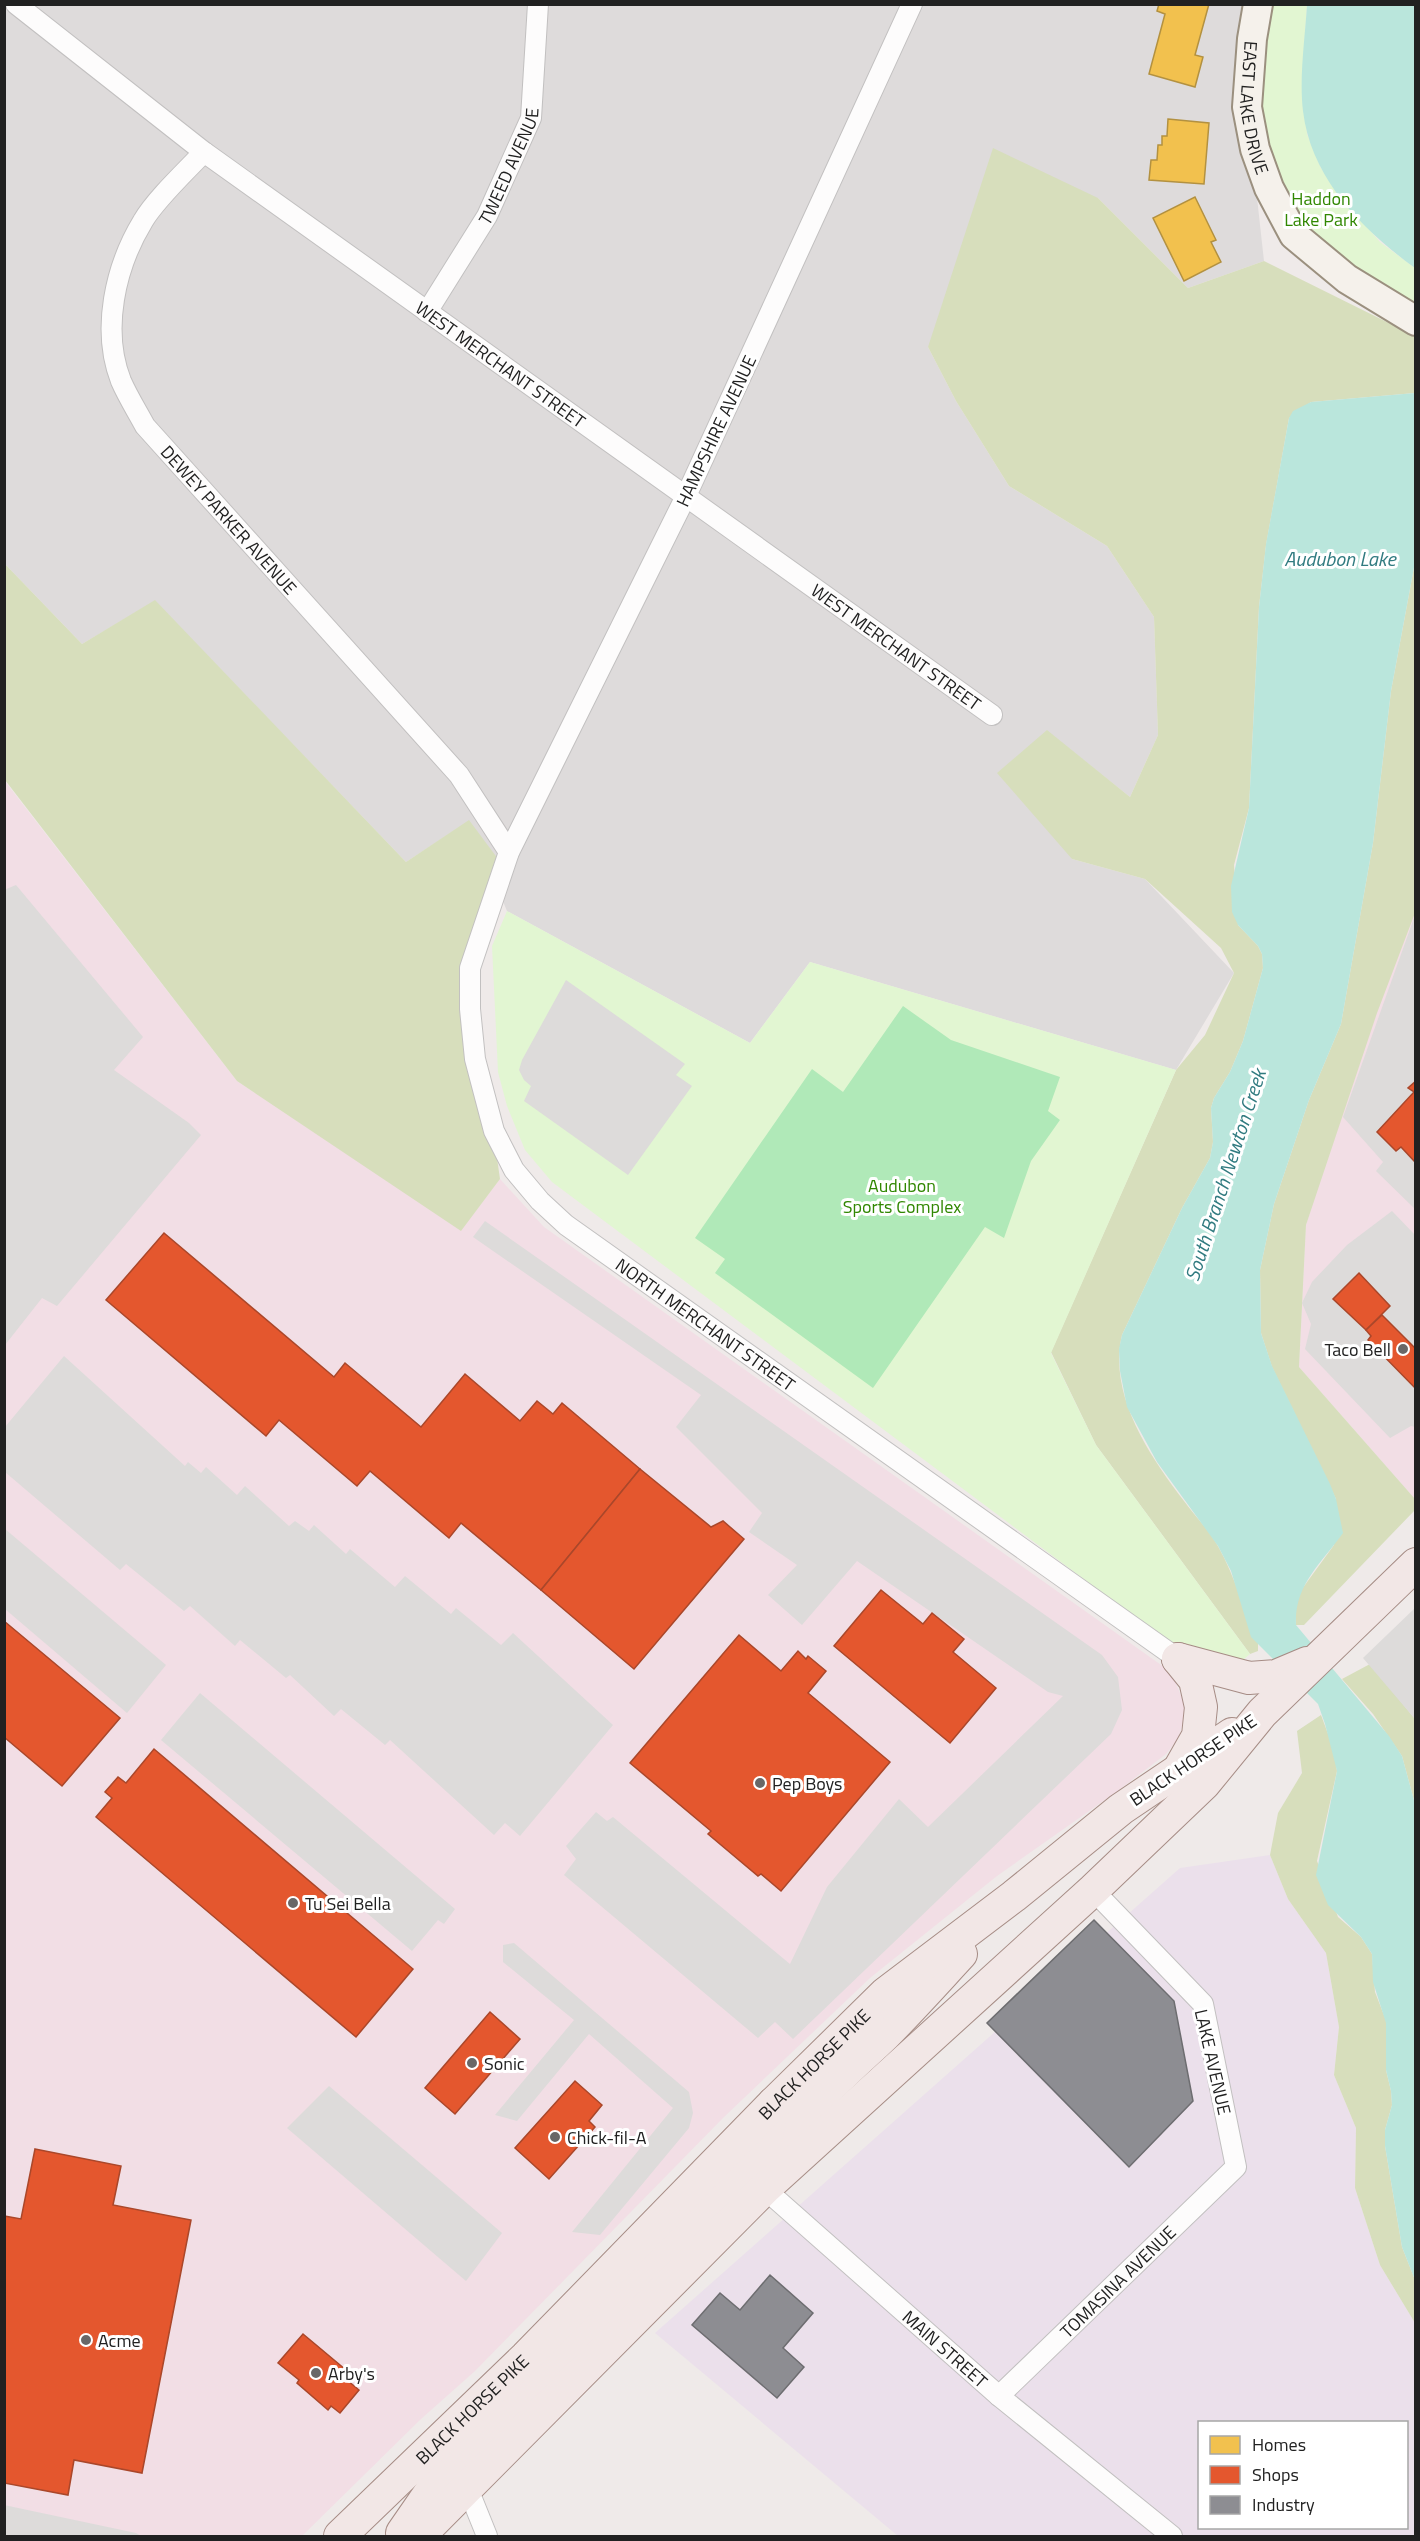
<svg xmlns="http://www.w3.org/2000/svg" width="1420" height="2541" font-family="'Titillium Web',sans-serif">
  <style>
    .residential { fill: #dedbdb }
    .commercial { fill: #f2dee5 }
    .industrial { fill: #ebe0eb; fill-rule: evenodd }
    .forest { fill: #d7debc }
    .park { fill: #e2f6d2 }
    .pitch { fill: #b0e9b8 }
    .parking { fill: #dddbda }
    .water { fill: #bae6dc }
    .homes { fill: #f2c14e; stroke: #b39140; stroke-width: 1.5 }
    .shops { fill: #e4572e; stroke: #aa472a; stroke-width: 1.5 }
    .industry { fill: #8d8d92; stroke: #6d6d70; stroke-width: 1.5 }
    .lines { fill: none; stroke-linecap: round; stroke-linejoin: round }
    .street-casing { stroke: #c2c0c0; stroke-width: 22 }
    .secondary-casing { stroke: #9b907f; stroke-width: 32 }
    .primary-casing { stroke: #a68c85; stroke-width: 34 }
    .street { stroke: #fdfcfc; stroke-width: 20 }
    .secondary { stroke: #f5f1eb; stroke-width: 28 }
    .primary { stroke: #f2e7e6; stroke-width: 32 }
    .poi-dot { fill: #696767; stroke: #fff; stroke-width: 2 }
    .labels { text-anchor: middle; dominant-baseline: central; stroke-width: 6; stroke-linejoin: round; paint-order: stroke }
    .street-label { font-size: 18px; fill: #212121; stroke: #fff }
    .park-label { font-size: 18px; fill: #308701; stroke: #fff }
    .poi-label { font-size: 18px; fill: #212121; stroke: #fff; text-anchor: start }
    .water-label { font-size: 20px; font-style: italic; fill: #317b80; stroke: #fff }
  </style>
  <rect width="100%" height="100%" fill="#efeae9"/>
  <polygon class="residential" points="5,5 1258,5 1247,107 1264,261 1188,288 1098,198 928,347 956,401 1009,486 1107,546 1154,617 1158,735 1130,797 1047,731 1072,859 1145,879 1234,973 1176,1070 810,962 750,1043 507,911 469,821 406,862 155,601 82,644 5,564"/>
  <g class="commercial">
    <polygon points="4,780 237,1081 461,1230 500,1179 544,1227 1171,1672 1183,1700 1185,1716 1178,1739 1166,1754 1119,1790 997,1876 870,1978 724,2117 475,2371 421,2419 302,2536 5,2536"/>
    <polygon points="1415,869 1415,1499 1299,1367 1306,1225"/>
  </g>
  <path class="industrial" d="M1270 1855 1288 1899 1326 1953 1339 2027 1334 2075 1356 2128 1355 2188 1380 2265 1415 2323V2536H898L655 2333 1180 1868ZM1200 2422H1406V2528H1200Z"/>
  <g class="forest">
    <path d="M993 148 1098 198 1188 288 1264 261 1415 336V393L1311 402 1289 418 1266 545 1259 607 1249 808 1234 865 1238 925 1258 946 1262 954 1263 968 1243 1041 1230 1072 1214 1098 1211 1108 1213 1142 1210 1158 1182 1208 1122 1335C1108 1395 1149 1455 1184 1501 1195 1516 1210 1531 1219 1548 1234 1575 1245 1612 1258 1641V1651L1250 1654 1096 1445 1051 1352 1176 1070 1205 1035 1234 973 1221 948 1145 879 1072 859 997 773 1047 730 1130 797 1158 735 1154 617 1107 546 1009 486 956 401 928 347Z"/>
    <polygon points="1415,562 1415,913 1377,1013 1306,1225 1299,1367 1415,1499 1415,1510 1304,1625 1296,1625 1295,1607 1302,1589 1334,1545 1336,1499 1272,1367 1261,1333 1260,1270 1274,1204 1309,1100 1341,1024 1373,843 1391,691"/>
    <polygon points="5,564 82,644 155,600 406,862 469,820 504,867 470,968 500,1179 461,1231 237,1081 5,780"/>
    <polygon points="1370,1664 1415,1719 1415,1804 1402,1756 1373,1714 1342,1679"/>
    <polygon points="1321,1715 1334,1750 1337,1771 1317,1861 1338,1917 1361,1937 1372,1954 1375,1992 1387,2023 1386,2070 1391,2091 1392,2105 1385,2130 1385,2146 1402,2247 1415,2280 1415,2323 1380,2265 1355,2188 1356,2128 1334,2075 1339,2027 1326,1953 1288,1899 1270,1855 1278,1813 1302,1773 1297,1731"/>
  </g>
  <g class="park">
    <polygon points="1271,5 1307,5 1304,50 1307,134 1321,168 1335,190 1380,242 1415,268 1415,308 1379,288 1317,240 1298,215 1287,196 1266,146 1261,114 1261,46"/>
    <polygon points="507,911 750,1043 810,962 1176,1070 1051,1353 1096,1445 1250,1654 1219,1680 552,1182 525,1150 507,1106 498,1072 492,946"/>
  </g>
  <polygon class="pitch" points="903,1006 951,1040 1060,1077 1048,1111 1060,1120 1031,1161 1004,1238 985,1227 873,1388 715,1273 725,1259 695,1238 812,1069 843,1092"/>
  <g class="parking">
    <polygon points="16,885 143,1037 114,1070 189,1123 201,1135 57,1306 42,1298 5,1345 4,890"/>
    <polygon points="1415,915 1415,1209 1376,1171 1383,1162 1343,1117"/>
    <polygon points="566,980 685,1064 676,1075 692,1086 628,1175 524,1101 531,1086 524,1080 519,1070 522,1060"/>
    <polygon points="1392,1211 1415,1235 1415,1427 1411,1426 1390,1438 1305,1349 1311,1324 1302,1303 1312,1282 1347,1245"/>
    <polygon points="485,1221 1102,1655 1118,1677 1122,1710 1111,1734 793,2039 775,2022 758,2038 564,1875 576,1859 566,1846 596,1812 607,1821 613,1817 790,1964 827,1887 899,1799 928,1827 1063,1696 1048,1692 857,1561 802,1625 768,1595 797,1565 749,1532 762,1513 676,1427 701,1395 473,1237"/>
    <polygon points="64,1356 185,1466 188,1462 201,1473 206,1467 237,1495 245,1486 289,1526 295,1521 309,1531 314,1525 346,1554 350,1549 395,1587 405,1576 451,1614 456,1608 501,1645 513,1633 613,1725 520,1836 505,1823 494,1835 390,1740 385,1745 341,1709 334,1716 290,1675 286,1678 240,1640 235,1646 190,1606 184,1611 126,1564 120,1570 5,1472 5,1427"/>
    <polygon points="5,1529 166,1665 127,1713 5,1609"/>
    <polygon points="1415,1608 1415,1719 1363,1658"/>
    <polygon points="200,1693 455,1909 444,1924 438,1920 412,1951 161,1740"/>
    <polygon points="514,1943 689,2092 693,2113 689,2128 600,2235 572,2232 673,2108 589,2034 517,2121 495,2115 574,2020 503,1962 503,1945"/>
    <polygon points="329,2086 502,2233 466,2281 287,2128"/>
    <polygon points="4,2505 136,2533 141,2536 5,2536"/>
  </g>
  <g class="water">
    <path d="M1307 5H1415V268C1363 230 1311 179 1303 111 1299 78 1305 38 1307 5Z"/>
    <path d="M1415 393V562L1391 691 1373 843 1341 1024 1309 1100 1274 1204 1260 1270 1261 1333 1272 1366 1330 1484 1336 1499 1343 1533C1321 1564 1294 1585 1296 1625L1389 1736 1402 1756 1415 1804V2280L1402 2247 1385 2146V2130L1392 2105 1391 2091 1386 2070V2023L1373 1982 1372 1954 1361 1937 1328 1905 1316 1875 1337 1771 1325 1724 1318 1704 1251 1637 1231 1571 1218 1546 1157 1462 1127 1407 1120 1371 1119 1349 1122 1335 1182 1208 1210 1158 1213 1142 1211 1108 1214 1098 1230 1072 1243 1041 1263 968 1262 954 1258 946 1238 925 1232 912 1231 886 1249 808 1259 607 1266 544 1289 418 1293 411 1311 402Z"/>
  </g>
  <g class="homes">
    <polygon points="1159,4 1209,4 1195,55 1203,57 1195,87 1149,74 1165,14 1157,11"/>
    <polygon points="1168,119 1209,123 1204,184 1149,180 1151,160 1157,160 1158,145 1162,145 1162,136 1167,136"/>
    <polygon points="1195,197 1216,240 1211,242 1221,262 1184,281 1153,218"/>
  </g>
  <g class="shops">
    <polygon points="1416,1081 1416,1163 1401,1147 1396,1151 1377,1132 1414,1092 1408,1088"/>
    <polygon points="164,1233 334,1377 345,1363 421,1427 465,1374 520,1421 537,1401 553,1414 562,1403 640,1469 541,1590 461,1523 449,1538 370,1471 357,1486 279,1420 266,1436 106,1300"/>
    <polygon points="1359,1273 1390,1306 1366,1330 1333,1299"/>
    <polygon points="1382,1315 1416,1349 1416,1389 1368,1340 1371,1336 1366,1330"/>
    <polygon points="640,1469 711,1527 723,1521 744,1539 634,1669 541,1590"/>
    <polygon points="881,1590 923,1624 932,1613 964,1639 953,1652 996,1688 950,1743 834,1646"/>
    <polygon points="4,1621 120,1718 62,1786 4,1737"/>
    <polygon points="739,1635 781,1671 798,1651 806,1659 808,1656 826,1671 808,1693 890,1762 781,1891 761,1874 758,1876 708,1834 711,1831 630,1763"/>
    <polygon points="154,1749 413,1969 356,2037 96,1817 112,1798 105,1792 118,1777 126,1783"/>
    <polygon points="490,2012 520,2039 455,2114 425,2088"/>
    <polygon points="575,2081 602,2105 589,2121 595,2127 549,2179 515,2148"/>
    <polygon points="35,2149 121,2166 113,2205 191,2220 142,2473 74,2460 68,2495 4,2483 4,2216 21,2219"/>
    <polygon points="303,2334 346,2370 341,2375 359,2390 340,2413 331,2406 328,2410 297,2383 299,2380 278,2363"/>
  </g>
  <g class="industry">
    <polygon points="1094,1920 1174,2001 1193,2101 1129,2167 987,2023"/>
    <polygon points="770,2275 813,2313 783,2348 804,2367 777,2398 692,2325 720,2293 740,2310"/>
  </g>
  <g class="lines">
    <defs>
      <g id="street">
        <path id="s1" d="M16 4 204 152 992 715"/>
        <path id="s2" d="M912 4 686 496 509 852 470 968V1009L475 1059 494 1131 514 1170 540 1201 566 1225 1178 1659"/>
        <path id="s3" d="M204 152C186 171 155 200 143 221 115 267 101 330 121 381 128 397 137 411 145 426L459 775 509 852"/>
        <path id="s4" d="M427 312 487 216 531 118 538 4"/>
        <path id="s5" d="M758 2183 999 2396 1172 2536"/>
        <path id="s6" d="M999 2396 1236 2167 1203 2004 1093 1890"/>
        <polyline points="468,2489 487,2536"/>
      </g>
      <g id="secondary">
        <path id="s7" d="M1258 4 1252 39 1247 107 1255 149 1269 188 1294 235 1347 279 1416 321"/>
      </g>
      <g id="primary">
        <polyline points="1178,1659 1249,1678 1276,1676 1307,1663"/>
        <polyline points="1178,1659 1195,1680 1201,1707 1198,1736 1181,1766"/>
        <path d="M771 2166C782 2125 853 2066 885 2035 911 2009 936 1981 961 1954"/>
        <polyline points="402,2533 449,2465 744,2171 765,2144 774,2103"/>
        <path id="s8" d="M340 2536 526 2357 774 2103 886 1993 1014 1896 1121 1809 1232 1734"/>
        <polyline points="419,2536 764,2189 1093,1890 1204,1784 1262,1713 1416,1564"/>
      </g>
    </defs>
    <use href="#street" class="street-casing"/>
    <use href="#secondary" class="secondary-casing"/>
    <use href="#primary" class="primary-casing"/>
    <use href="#street" class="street"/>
    <use href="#secondary" class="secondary"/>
    <use href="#primary" class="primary"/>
  </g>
  <g class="poi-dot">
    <circle cx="1403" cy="1349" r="6"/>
    <circle cx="760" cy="1783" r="6"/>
    <circle cx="293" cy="1903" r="6"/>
    <circle cx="472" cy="2063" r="6"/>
    <circle cx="555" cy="2137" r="6"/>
    <circle cx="86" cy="2340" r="6"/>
    <circle cx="316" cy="2373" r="6"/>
  </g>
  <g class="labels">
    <g class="street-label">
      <text stroke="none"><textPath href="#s7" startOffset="105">EAST LAKE DRIVE</textPath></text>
      <text stroke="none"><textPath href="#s4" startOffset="168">TWEED AVENUE</textPath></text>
      <text stroke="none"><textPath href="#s1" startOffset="604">WEST MERCHANT STREET</textPath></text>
      <text transform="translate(716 431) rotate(-65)">HAMPSHIRE AVENUE</text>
      <text stroke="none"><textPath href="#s3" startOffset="436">DEWEY PARKER AVENUE</textPath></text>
      <text stroke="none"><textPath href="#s1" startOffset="1090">WEST MERCHANT STREET</textPath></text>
      <text stroke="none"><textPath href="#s2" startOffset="1518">NORTH MERCHANT STREET</textPath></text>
      <text transform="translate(1193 1760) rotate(-34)">BLACK HORSE PIKE</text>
      <text transform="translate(1213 2062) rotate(77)">LAKE AVENUE</text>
      <text stroke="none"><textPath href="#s8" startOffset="669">BLACK HORSE PIKE</textPath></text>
      <text stroke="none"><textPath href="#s6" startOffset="165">TOMASINA AVENUE</textPath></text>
      <text stroke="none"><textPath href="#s5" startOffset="250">MAIN STREET</textPath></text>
      <text stroke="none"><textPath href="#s8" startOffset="183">BLACK HORSE PIKE</textPath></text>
    </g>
    <g class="park-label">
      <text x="1321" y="198">Haddon<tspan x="1321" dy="21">Lake Park</tspan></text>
      <text x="902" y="1185">Audubon<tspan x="902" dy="21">Sports Complex</tspan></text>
    </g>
    <g class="poi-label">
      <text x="1391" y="1349" text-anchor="end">Taco Bell</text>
      <text x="772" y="1783">Pep Boys</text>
      <text x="305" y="1903">Tu Sei Bella</text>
      <text x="484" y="2063">Sonic</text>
      <text x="567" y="2137">Chick-fil-A</text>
      <text x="98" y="2340">Acme</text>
      <text x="328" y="2373">Arby's</text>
    </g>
    <g class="water-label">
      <text x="1340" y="558">Audubon Lake</text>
      <text transform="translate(1225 1175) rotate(-72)">South Branch Newton Creek</text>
    </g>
  </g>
  <rect width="1420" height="2541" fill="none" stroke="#212121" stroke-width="12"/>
  <rect x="1198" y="2421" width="210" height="108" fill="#ffffff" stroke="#a6a6a6" stroke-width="1.5"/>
  <rect x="1210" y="2436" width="30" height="18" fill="#f2c14e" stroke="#a6a6a6" stroke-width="1.5"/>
  <text x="1252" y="2451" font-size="18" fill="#212121">Homes</text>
  <rect x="1210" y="2466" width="30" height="18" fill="#e4572e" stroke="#a6a6a6" stroke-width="1.5"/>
  <text x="1252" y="2481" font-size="18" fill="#212121">Shops</text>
  <rect x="1210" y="2496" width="30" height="18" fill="#8d8d92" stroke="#a6a6a6" stroke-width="1.5"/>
  <text x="1252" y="2511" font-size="18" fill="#212121">Industry</text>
</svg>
